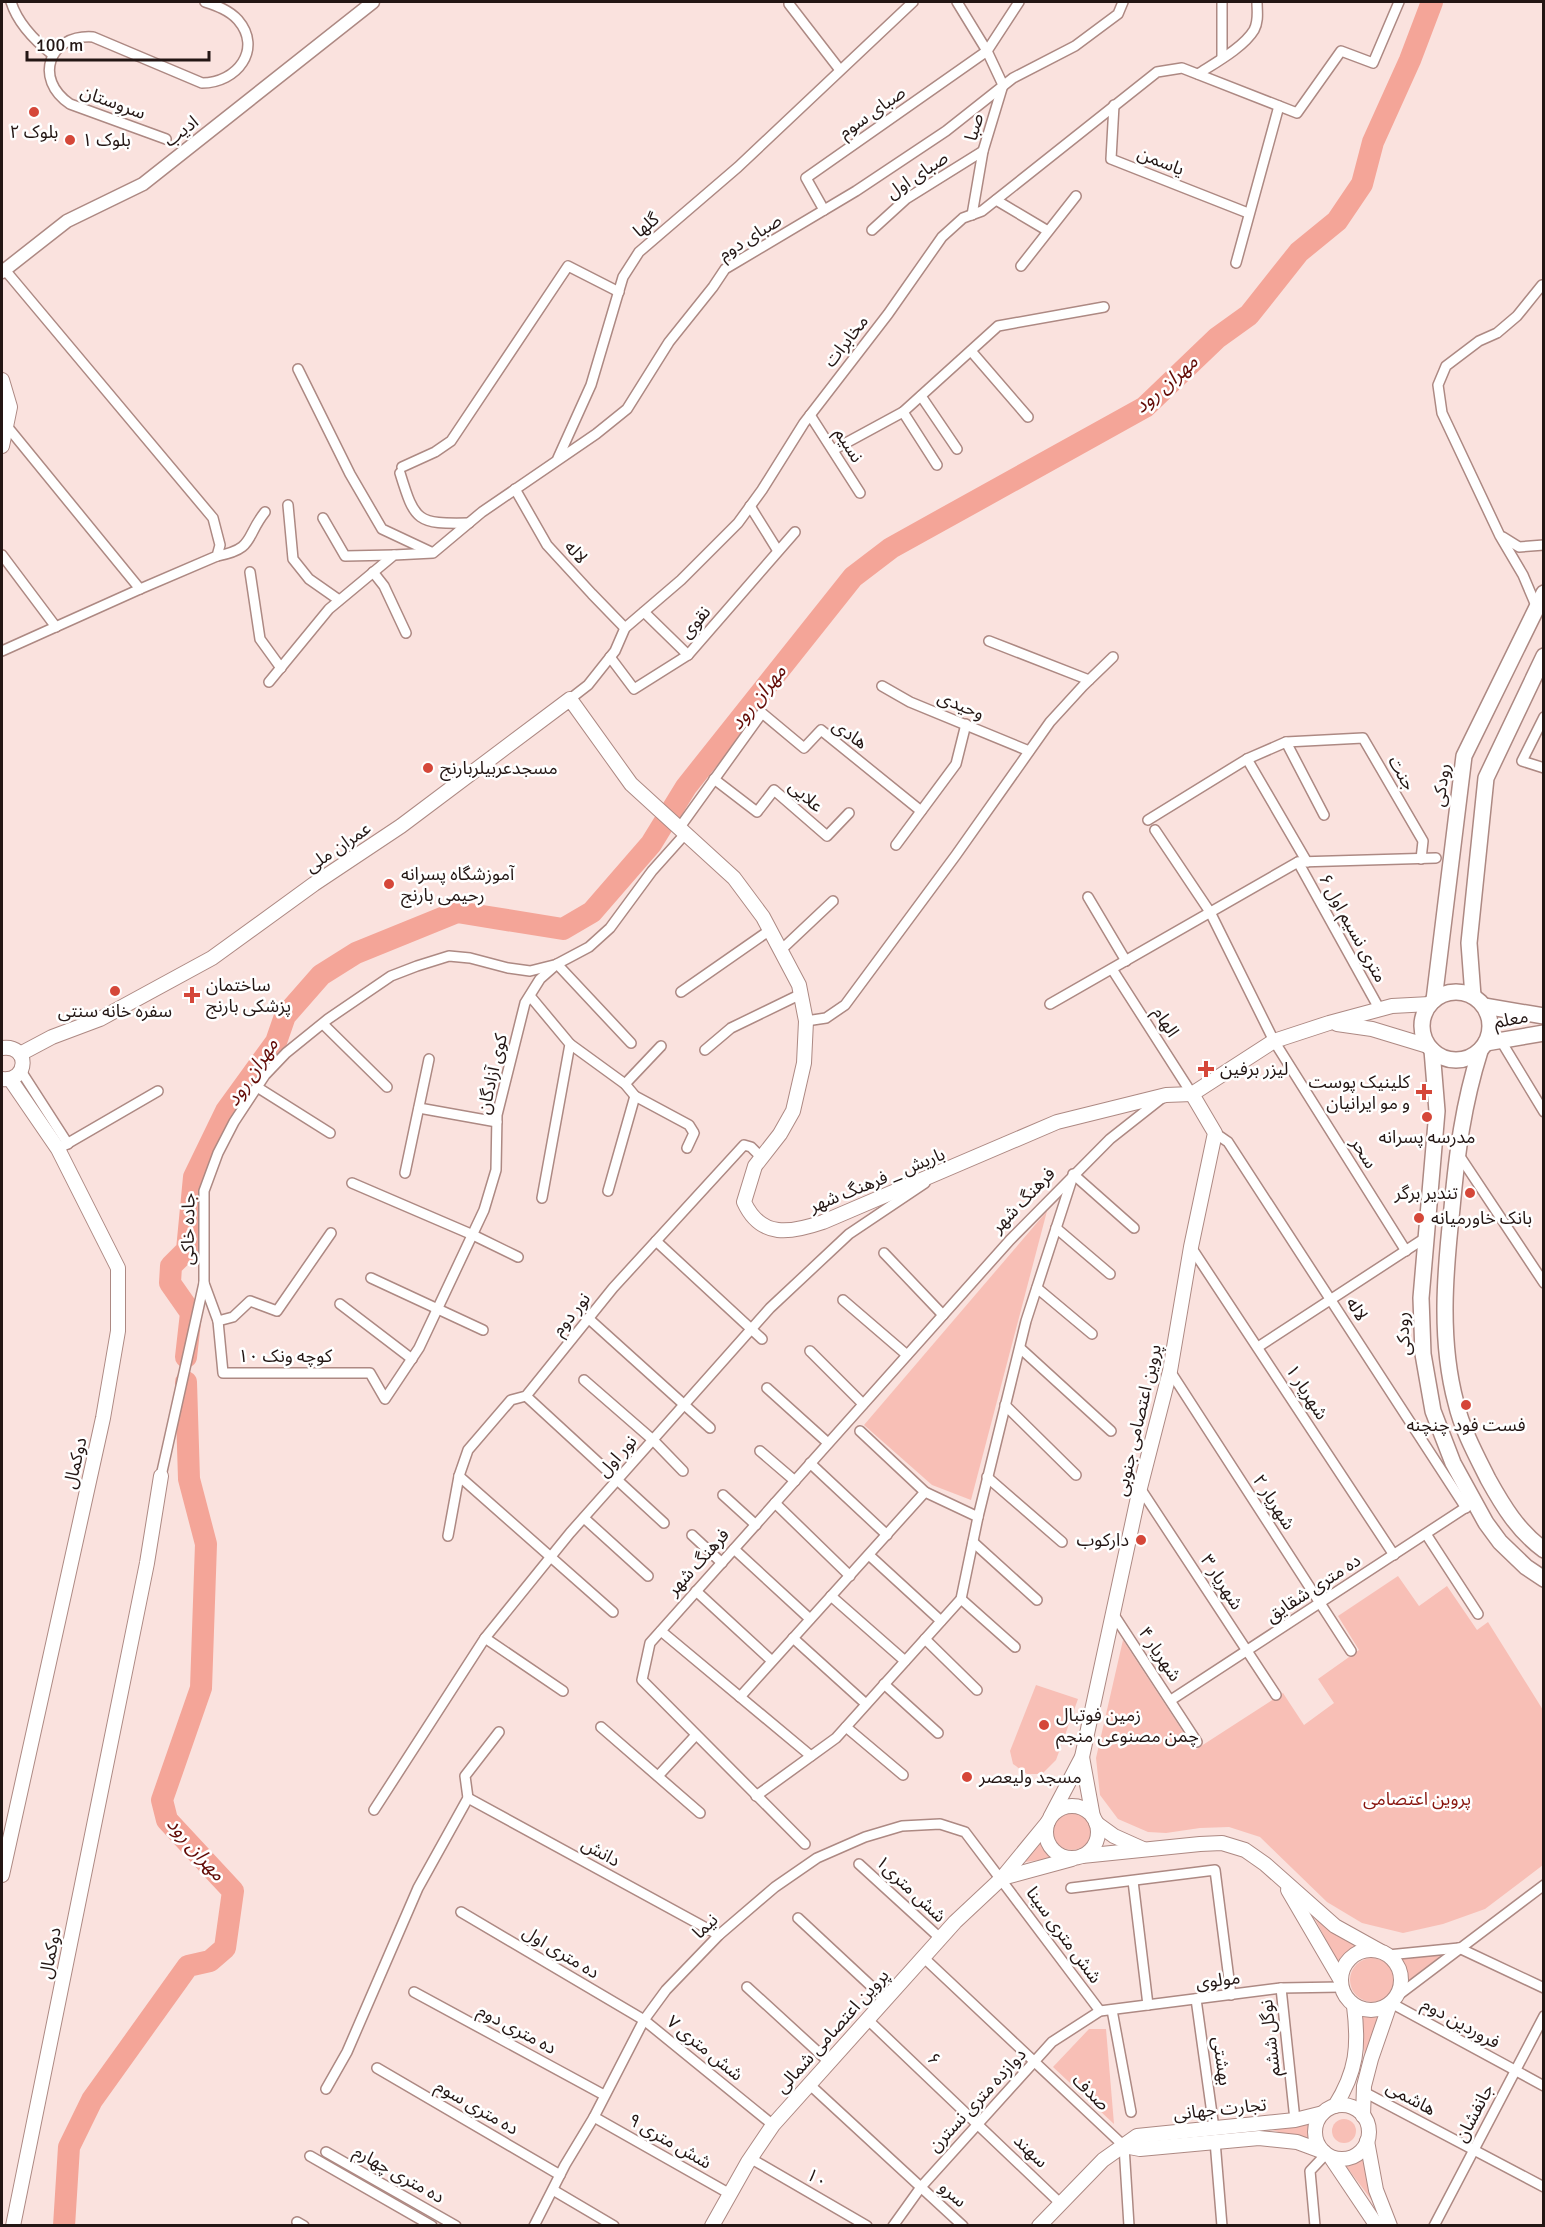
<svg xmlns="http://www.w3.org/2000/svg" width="1545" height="2227" font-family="Signika,'Noto Sans Arabic',sans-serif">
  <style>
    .green { fill: #f8bfb6 }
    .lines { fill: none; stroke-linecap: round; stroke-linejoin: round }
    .river { stroke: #f4a598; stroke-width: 22 }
    .minor-casing { stroke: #ad8983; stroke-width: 12 }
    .tertiary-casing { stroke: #ad8983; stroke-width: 15 }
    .secondary-casing { stroke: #ad8983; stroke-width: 16 }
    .primary-casing { stroke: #ad8983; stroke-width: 18 }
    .minor { stroke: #fff; stroke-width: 9 }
    .tertiary { stroke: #fff; stroke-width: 12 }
    .secondary { stroke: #fff; stroke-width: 14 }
    .primary { stroke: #fff; stroke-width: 15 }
    .poi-dot { fill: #d54739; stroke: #fff; stroke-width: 2 }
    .labels { text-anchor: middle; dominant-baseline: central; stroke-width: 5; stroke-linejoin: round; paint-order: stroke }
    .street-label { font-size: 18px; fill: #231614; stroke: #fff }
    .poi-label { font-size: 18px; fill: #231614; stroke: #fff; text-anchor: start }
    .park-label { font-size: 18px; fill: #89160f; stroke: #fff }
    .water-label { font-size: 20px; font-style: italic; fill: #630c07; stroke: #fff }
  </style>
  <rect width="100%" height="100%" fill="#fae2de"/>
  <g class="green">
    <polygon points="1047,1211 971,1500 932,1485 864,1425"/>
    <polygon points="1398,1576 1419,1606 1447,1586 1477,1630 1488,1622 1543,1710 1543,1865 1485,1909 1443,1924 1403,1933 1362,1923 1327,1902 1260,1837 1229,1827 1200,1828 1166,1833 1148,1832 1118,1819 1100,1795 1096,1758 1123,1640 1195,1750 1283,1693 1304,1725 1334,1703 1318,1679 1359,1650 1338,1616"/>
    <polygon points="1036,1685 1078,1699 1056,1760 1042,1774 1027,1774 1013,1764 1010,1751"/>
    <circle cx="1072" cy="1831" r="19"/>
    <polygon points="1042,1839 1047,1852 1054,1858 1025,1862"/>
    <polygon points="1314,1917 1360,1947 1347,1954 1339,1965"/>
    <path d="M1448 1952 1405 1986C1408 1974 1403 1965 1397 1955Z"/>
    <circle cx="1372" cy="1980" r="22"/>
    <polygon points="1360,2013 1366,2016 1384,2013 1365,2058"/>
    <polygon points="1089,2029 1106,2029 1114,2124 1053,2067"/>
    <circle cx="1344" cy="2131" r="12"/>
    <polygon points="1312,2121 1309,2129 1312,2143 1266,2128"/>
    <polygon points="1364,2157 1379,2210 1346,2166 1352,2165"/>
  </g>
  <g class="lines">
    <g class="river">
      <polyline points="186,1357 191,1313 170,1283 171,1266 187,1250 194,1177 226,1111 276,1042 285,1016 321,975 356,953 457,912 563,929 592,912 651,844 686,787 853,577 891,548 1145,407 1217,338 1249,315 1299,252 1337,221 1362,184 1373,142 1410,60 1432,2"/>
      <polyline points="64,2226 69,2147 92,2100 188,1966 210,1961 225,1948 233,1891 167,1820 162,1800 201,1688 206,1544 189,1479 186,1382"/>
    </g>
    <defs>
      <g id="minor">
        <path d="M11 2C18 24 35 41 53 55"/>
        <polyline points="957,2 987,51 1003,85"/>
        <polyline points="789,4 840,70"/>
        <polyline points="1222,58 1222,2"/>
        <path d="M1198 74C1215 63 1244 47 1254 30 1259 21 1257 11 1257 2"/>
        <polyline points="1114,105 1111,159 1248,213"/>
        <path d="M166 139 70 104C33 79 49 34 93 37L202 83C237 83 263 49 238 20 229 10 217 6 205 2"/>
        <polyline points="996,200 1048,231"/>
        <polyline points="824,210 806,178 987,51 1019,2"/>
        <polyline points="972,215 983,151 1003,85"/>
        <polyline points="872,230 906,199 983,151"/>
        <polyline points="1236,263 1279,106"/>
        <polyline points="1021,266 1076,196"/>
        <polyline points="971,351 1028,417"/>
        <polyline points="298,369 350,474 382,529 431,552"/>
        <polyline points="921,396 957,449"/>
        <polyline points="903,412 937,465"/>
        <polyline points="810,415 860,493"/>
        <polyline points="6,425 140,589"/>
        <polyline points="833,450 903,412 998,326 1104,307"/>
        <polyline points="558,458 591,385 623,277 639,252 738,167 913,2"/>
        <polyline points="402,467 435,452 451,441 568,266 619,292"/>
        <path d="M400 473C415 522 417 524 469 523"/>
        <polyline points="515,489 547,545 592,594 625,628"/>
        <polyline points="288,505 293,559 309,579 339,600"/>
        <polyline points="750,506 778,551"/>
        <polyline points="323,518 345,556 394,555"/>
        <polyline points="1503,537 1519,547 1544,545"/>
        <polyline points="2,555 56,627"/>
        <path d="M217 556C255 549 245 537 265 512"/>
        <polyline points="250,572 260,639 281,668"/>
        <polyline points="373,572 384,586 406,633"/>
        <polyline points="1537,608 1523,575 1500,536 1442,413 1438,385 1446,366 1479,341 1497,333 1517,316 1542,285"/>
        <polyline points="644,612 688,655"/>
        <polyline points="989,641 1089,680"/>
        <polyline points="2,651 140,589 217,556 220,545 213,518 5,270"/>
        <polyline points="610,657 634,689 688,655 795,532"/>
        <polyline points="269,682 329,609 394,555 433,553 482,512 596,434 627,409 669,342 713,287 725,269 856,191 946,131 1013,78 1075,46 1118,14 1123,2"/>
        <polyline points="882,686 910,702 1029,751"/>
        <polyline points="570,699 588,685 615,651 625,628 681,580 738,523 762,490 804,423 888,314 942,237 963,218 982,211 1157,72 1182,68 1297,113 1341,51 1373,63 1399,2"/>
        <polyline points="1544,717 1522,761 1544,768"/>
        <polyline points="1286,742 1324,815"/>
        <polyline points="1247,759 1307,862"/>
        <polyline points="714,779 757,812 774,790 827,836 849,813"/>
        <polyline points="1148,820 1247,759 1286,742 1363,738 1423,841 1421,859"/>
        <polyline points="680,827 762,713 804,748 821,730 921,811"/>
        <polyline points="1155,830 1210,912 1274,1041 1406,1251"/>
        <polyline points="896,845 956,764 966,724"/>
        <polyline points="1298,862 1380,1010"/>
        <polyline points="1088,897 1126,961"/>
        <polyline points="781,950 833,901"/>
        <polyline points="557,964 631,1043"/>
        <polyline points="1112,969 1192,1094"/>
        <polyline points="681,992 770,930"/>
        <polyline points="530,996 570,1044 542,1198"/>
        <polyline points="1050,1004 1298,862 1436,858"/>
        <polyline points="806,1021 826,1018 845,1005 956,855 1050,722 1083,686 1113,657"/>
        <polyline points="323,1024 387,1087"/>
        <polyline points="1501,1041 1544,1112"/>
        <polyline points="570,1044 625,1084 635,1096 689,1125 694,1133 687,1148"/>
        <polyline points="705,1050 731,1028 801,994"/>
        <polyline points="21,1071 68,1144"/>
        <polyline points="625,1084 661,1046"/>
        <polyline points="257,1087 330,1133"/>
        <polyline points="419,1108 497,1122"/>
        <polyline points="1215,1133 1228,1142 1466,1508"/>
        <polyline points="58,1149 158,1091"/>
        <polyline points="1459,1155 1544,1283"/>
        <polyline points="405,1173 429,1059"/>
        <polyline points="1073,1174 1134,1228"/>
        <polyline points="352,1183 473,1235 518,1257"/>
        <polyline points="608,1191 635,1096"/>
        <polyline points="1056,1228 1110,1274"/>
        <polyline points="656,1241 762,1339"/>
        <polyline points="1191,1247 1394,1555"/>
        <polyline points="884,1253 943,1315"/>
        <polyline points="371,1278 483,1330"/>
        <polyline points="204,1283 218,1321 223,1373 370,1373 385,1399 419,1348 484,1210 496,1170 497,1115 525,1003 540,979 557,964 589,947 610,928 652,871 686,833"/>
        <polyline points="1037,1288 1092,1334"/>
        <polyline points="843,1300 907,1355"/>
        <polyline points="340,1304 412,1359"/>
        <polyline points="588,1318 710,1428"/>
        <polyline points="218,1321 233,1317 250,1301 277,1311 331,1233"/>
        <polyline points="1258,1347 1425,1238"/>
        <polyline points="1020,1348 1111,1431"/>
        <polyline points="810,1351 863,1404"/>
        <polyline points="1170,1371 1351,1651"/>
        <polyline points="584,1380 653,1440 683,1471"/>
        <polyline points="767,1388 828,1443"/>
        <polyline points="526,1396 664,1523"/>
        <polyline points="1005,1405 1076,1475"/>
        <polyline points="860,1431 925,1492"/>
        <polyline points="760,1451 795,1481"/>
        <polyline points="810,1463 887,1535"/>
        <polyline points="161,1476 204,1283 204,1191 218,1153 234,1122 265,1075 286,1053 328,1019 391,976 417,966 449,956 470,958 508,968 530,971 554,965"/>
        <polyline points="459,1476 613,1612"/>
        <polyline points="987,1477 1062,1542"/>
        <polyline points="1140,1488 1276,1695"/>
        <polyline points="723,1495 756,1525"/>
        <polyline points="775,1503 850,1576"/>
        <polyline points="584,1518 648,1576"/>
        <polyline points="1426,1534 1478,1614"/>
        <polyline points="692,1535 722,1563"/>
        <polyline points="448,1536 459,1476 468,1450 511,1400 526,1396 613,1288 744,1145 751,1147 762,1158"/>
        <polyline points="973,1542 1037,1600"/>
        <polyline points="734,1549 810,1619"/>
        <polyline points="869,1555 941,1621"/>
        <polyline points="696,1591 772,1661"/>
        <polyline points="831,1596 905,1661"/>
        <polyline points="961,1599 1015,1647"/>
        <polyline points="1114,1615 1197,1742"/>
        <polyline points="661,1631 811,1756"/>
        <polyline points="485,1638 563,1691"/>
        <polyline points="793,1638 866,1704"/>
        <polyline points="925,1639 977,1690"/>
        <polyline points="884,1684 938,1733"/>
        <polyline points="740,1697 925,1492 978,1517"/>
        <polyline points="1171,1700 1471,1504"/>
        <polyline points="601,1727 700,1813"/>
        <polyline points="846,1727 903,1775"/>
        <polyline points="658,1776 696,1735"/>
        <polyline points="756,1796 836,1738 961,1599 978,1517 1026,1321 1073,1176"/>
        <polyline points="468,1798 719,1935"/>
        <polyline points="374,1810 485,1638 570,1533 770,1308 849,1234 925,1183"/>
        <polyline points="805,1844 642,1680 650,1643 1010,1240 1110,1139 1162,1098"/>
        <polyline points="859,1864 940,1938"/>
        <polyline points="1133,1881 1148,2005"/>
        <polyline points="1071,1888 1215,1870 1231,1995"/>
        <polyline points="461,1912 644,2020 773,2125"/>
        <polyline points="798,1918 885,1999"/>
        <polyline points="1459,1948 1544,1988"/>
        <polyline points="1388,1955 1459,1948"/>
        <polyline points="923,1957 1124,2146 1129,2226"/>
        <polyline points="747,1987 829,2062"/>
        <polyline points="1281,1988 1295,2120"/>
        <polyline points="414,1992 604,2095"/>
        <polyline points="1396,1997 1544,1885"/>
        <polyline points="1196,1999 1214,2128"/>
        <polyline points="1391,2003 1544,2086"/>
        <polyline points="1112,2010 1131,2112"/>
        <polyline points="867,2019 1060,2203"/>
        <polyline points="377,2068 560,2175"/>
        <polyline points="809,2084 963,2226"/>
        <polyline points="326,2089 347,2052 418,1888 468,1798 465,1776 499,1732"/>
        <polyline points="1364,2092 1544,2187"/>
        <polyline points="594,2117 730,2194"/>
        <polyline points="1215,2141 1222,2226"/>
        <polyline points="326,2152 456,2226"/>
        <polyline points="310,2156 432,2226"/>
        <polyline points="750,2158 867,2226"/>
        <polyline points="553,2190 614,2226"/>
        <polyline points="297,2222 304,2226"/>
        <polyline points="534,2226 565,2165 594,2117 644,2020 666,1990 719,1935 775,1887 817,1858 865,1837 902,1826 940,1824 965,1832 1100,2011"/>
        <polyline points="893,2226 921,2187 1052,2042 1100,2011 1281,1988 1341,1987"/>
        <polyline points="1315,2226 1310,2171 1326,2154"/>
        <polyline points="1434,2226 1544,2016"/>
      </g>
      <polyline id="tertiary" points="2,272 67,221 143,184 373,2"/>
      <g id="secondary">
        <polyline points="2,380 10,407 2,446"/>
        <polyline points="1337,1024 1372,1029 1428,1046"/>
        <path d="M2 1048C30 1044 29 1082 2 1079"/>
        <path d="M20 1054 52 1037 100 1019 212 958 314 884 401 826 570 699 631 784 734 878 763 917 799 985 806 1021 804 1063 793 1111 780 1134 755 1166 744 1202C761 1239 791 1233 823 1222L1057 1122 1166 1095 1192 1094 1274 1041 1329 1023 1392 1006 1430 1004"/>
        <polyline points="1082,1757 1093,1817"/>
        <circle cx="1072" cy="1832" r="26"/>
        <polyline points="1051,1816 1082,1757 1140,1488 1170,1371 1191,1247 1215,1133 1192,1094"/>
        <polyline points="1096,1823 1114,1836 1143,1849"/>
        <polyline points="1082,1856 1200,1844 1222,1843 1245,1850 1265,1864 1335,1926 1380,1951"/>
        <polyline points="2,1875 103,1418 118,1331 118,1268 58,1149 10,1079"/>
        <polyline points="1002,1878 1072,1859"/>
        <polyline points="1288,1890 1340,1979"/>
        <circle cx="1371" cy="1980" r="30"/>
        <circle cx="1342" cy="2132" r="27"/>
        <path d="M1335 2106C1357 2071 1359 2046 1354 2006"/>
        <polyline points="1363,2116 1364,2086 1371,2059 1390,2004"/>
        <polyline points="1367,2141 1376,2190 1390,2226"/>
        <polyline points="1124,2146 1140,2149 1259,2138 1297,2142 1324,2152"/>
        <polyline points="1332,2159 1377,2226"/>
        <polyline points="13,2226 147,1563 161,1476"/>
        <polyline points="712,2226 748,2162 773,2125 955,1922 1002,1878 1048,1822"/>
        <polyline points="1039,2226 1103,2160 1137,2136 1295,2120 1323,2113"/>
      </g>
      <g id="primary">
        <circle cx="1456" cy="1026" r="34"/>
        <polyline points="1473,996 1469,943 1486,778 1544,656"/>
        <polyline points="1434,1000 1464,756 1544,593"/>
        <polyline points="1484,1006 1544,1016"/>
        <polyline points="1486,1043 1544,1033"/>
        <polyline points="1432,1050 1437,1111 1421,1298 1423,1354 1433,1411 1453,1463 1486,1523 1500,1542 1526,1567 1544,1579"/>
        <path d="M1480 1051C1463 1105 1457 1153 1452 1208 1445 1272 1439 1340 1456 1403 1462 1429 1476 1455 1488 1479 1503 1506 1518 1531 1544 1550"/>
      </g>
    </defs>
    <use href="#minor" class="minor-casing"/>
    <use href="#tertiary" class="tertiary-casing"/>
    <use href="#secondary" class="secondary-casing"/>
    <use href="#primary" class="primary-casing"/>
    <use href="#minor" class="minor"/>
    <use href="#tertiary" class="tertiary"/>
    <use href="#secondary" class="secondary"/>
    <use href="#primary" class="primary"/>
  </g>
  <g class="poi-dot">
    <circle cx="34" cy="112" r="6"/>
    <circle cx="70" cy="140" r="6"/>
    <circle cx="428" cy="768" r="6"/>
    <circle cx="389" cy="884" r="6"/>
    <circle cx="115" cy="991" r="6"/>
    <path d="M189 986h6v6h6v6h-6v6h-6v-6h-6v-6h6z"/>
    <path d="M1203 1060h6v6h6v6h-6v6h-6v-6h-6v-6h6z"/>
    <path d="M1421 1083h6v6h6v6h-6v6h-6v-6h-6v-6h6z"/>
    <circle cx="1427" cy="1117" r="6"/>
    <circle cx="1470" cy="1193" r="6"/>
    <circle cx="1419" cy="1218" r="6"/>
    <circle cx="1466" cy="1405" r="6"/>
    <circle cx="1141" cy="1540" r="6"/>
    <circle cx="1044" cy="1725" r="6"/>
    <circle cx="967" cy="1777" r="6"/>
  </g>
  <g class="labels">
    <g class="street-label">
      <text transform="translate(113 102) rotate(20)">سروستان</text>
      <text transform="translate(872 112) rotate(-35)">صبای سوم</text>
      <text transform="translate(974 127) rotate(-74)">صبا</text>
      <text transform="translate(181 131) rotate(-38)">ادیب</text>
      <text transform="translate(1161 161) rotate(22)">یاسمن</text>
      <text transform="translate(917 175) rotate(-34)">صبای اول</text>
      <text transform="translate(646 225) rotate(-39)">گلها</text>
      <text transform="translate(750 237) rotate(-32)">صبای دوم</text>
      <text transform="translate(846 341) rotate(-52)">مخابرات</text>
      <text transform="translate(849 445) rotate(58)">نسیم</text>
      <text transform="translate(576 552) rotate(48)">لاله</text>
      <text transform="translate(695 622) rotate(-49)">نقوی</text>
      <text transform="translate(961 705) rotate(22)">وحیدی</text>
      <text transform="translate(850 734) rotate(35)">هادی</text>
      <text transform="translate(1402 773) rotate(60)">جنت</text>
      <text transform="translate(1441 785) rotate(-82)">رودکی</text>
      <text transform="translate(806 796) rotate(41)">علایی</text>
      <text transform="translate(338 847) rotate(-34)">عمران ملی</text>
      <text transform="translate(1353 928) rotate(61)">۶ متری نسیم اول</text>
      <text transform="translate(1511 1019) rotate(-10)">معلم</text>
      <text transform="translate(1166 1022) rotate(57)">الهام</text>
      <text transform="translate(492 1074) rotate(-77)">کوی آزادگان</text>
      <text transform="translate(1364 1153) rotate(58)">سحر</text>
      <text transform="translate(877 1180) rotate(-22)">باریش _ فرهنگ شهر</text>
      <text transform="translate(1023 1200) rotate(-46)">فرهنگ شهر</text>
      <text transform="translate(188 1229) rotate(-89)">جاده خاکی</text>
      <text transform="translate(1357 1309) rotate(57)">لاله</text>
      <text transform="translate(571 1314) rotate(-51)">نور دوم</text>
      <text transform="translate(1403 1334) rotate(-93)">رودکى</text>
      <text x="285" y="1356">کوچه ونک ۱۰</text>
      <text transform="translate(1307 1392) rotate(57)">شهریار ۱</text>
      <text transform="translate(1138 1420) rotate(-77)">پروین اعتصامی جنوبی</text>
      <text transform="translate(617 1456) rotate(-48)">نور اول</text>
      <text transform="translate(75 1463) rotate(-77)">دوکمال</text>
      <text transform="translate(1274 1502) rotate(57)">شهریار ۲</text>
      <text transform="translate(698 1562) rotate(-48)">فرهنگ شهر</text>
      <text transform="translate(1222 1582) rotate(57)">شهریار ۳</text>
      <text transform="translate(1313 1588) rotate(-33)">ده متری شقایق</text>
      <text transform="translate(1160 1654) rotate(56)">شهریار ۴</text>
      <text transform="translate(601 1852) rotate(29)">دانش</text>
      <text transform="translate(911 1889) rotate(43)">شش متری۱</text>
      <text transform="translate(705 1926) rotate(-44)">نیما</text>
      <text transform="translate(1064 1935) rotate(54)">شش متری سینا</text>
      <text transform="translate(561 1952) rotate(31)">ده متری اول</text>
      <text transform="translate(50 1953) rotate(-79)">دوکمال</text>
      <text transform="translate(1218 1980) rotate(-7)">مولوی</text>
      <text transform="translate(1461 2023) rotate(29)">فروردین دوم</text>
      <text transform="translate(517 2029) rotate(28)">ده متری دوم</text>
      <text transform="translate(832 2031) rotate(-48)">پروین اعتصامی شمالی</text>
      <text transform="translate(1270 2038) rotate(-96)">نوگل ششم</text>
      <text transform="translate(705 2048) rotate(39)">۷ شش متری</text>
      <text transform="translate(934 2059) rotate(43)">۶</text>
      <text transform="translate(1222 2061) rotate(82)">بهشتی</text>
      <text transform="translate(1091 2092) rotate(44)">صدف</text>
      <text transform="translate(1411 2098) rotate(28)">هاشمی</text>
      <text transform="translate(977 2100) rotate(-47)">دوازده متری نسترن</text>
      <text transform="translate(477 2107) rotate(30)">ده متری سوم</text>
      <text transform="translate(1220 2109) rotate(-6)">تجارت جهانی</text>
      <text transform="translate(1474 2113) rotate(-62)">جانفشان</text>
      <text transform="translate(670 2141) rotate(30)">۹ شش متری</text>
      <text transform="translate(1031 2151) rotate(44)">سهند</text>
      <text transform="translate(399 2174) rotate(29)">ده متری چهارم</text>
      <text transform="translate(817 2178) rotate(30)">۱۰</text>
      <text transform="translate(953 2194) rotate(42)">سرو</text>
    </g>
    <g class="poi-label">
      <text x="34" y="132" text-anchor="middle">بلوک ۲</text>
      <text x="82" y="140">بلوک ۱</text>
      <text x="440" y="768">مسجدعربیلربارنج</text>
      <text x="401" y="874">آموزشگاه پسرانه<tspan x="401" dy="21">رحیمی بارنج</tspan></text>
      <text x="206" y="985">ساختمان<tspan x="206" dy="21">پزشکی بارنج</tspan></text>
      <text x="115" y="1011" text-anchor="middle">سفره خانه سنتی</text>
      <text x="1220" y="1069">لیزر برفین</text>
      <text x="1410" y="1082" text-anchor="end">کلینیک پوست<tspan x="1410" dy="21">و مو ایرانیان</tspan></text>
      <text x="1427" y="1137" text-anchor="middle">مدرسه پسرانه</text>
      <text x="1458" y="1193" text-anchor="end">تندیر برگر</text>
      <text x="1431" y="1218">بانک خاورمیانه</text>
      <text x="1466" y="1425" text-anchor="middle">فست فود چنچنه</text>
      <text x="1129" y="1540" text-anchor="end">دارکوب</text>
      <text x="1056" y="1715">زمین فوتبال<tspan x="1056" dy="21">چمن مصنوعی منجم</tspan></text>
      <text x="979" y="1777">مسجد ولیعصر</text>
    </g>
    <g class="park-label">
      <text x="1417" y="1799">پروین اعتصامى</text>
    </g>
    <g class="water-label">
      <text transform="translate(1166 384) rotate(-41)">مهران رود</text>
      <text transform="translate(758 697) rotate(-51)">مهران رود</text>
      <text transform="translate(252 1072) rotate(-56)">مهران رود</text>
      <text transform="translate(196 1849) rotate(49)">مهران رود</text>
    </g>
  </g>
  <rect width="1545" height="2227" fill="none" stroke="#231614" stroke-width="6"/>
  <path d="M27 51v9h182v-9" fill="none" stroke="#231614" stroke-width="3"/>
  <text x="36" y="51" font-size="18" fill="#231614" stroke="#ffffff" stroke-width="4.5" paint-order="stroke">100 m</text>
</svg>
